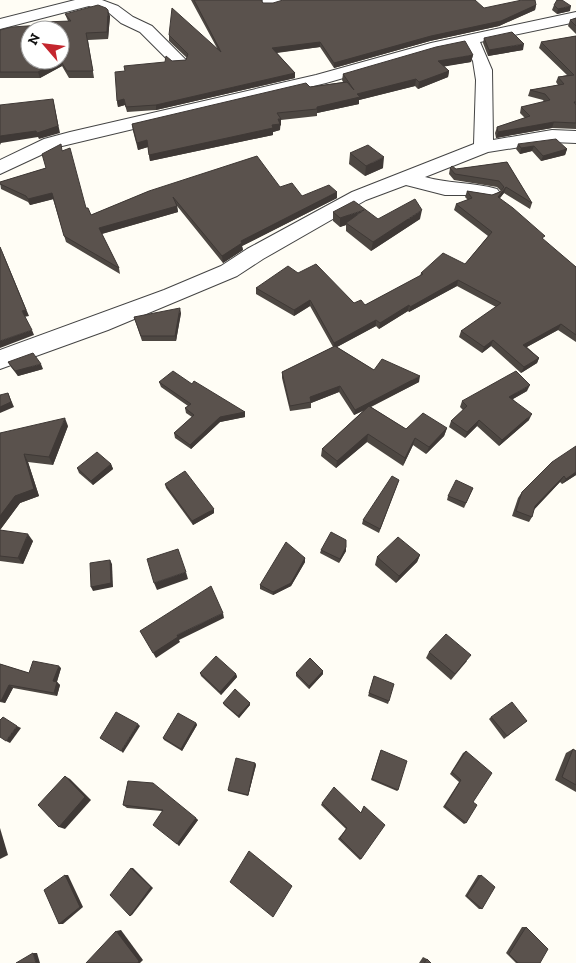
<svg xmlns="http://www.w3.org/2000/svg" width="576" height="963" font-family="'Zilla Slab',serif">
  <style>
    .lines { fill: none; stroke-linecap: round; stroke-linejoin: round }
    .minor-casing { stroke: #444; stroke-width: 2 }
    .minor { fill: #fff; fill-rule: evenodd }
    .wall { fill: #4d4742 }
    .shaded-wall { fill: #3f3936 }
    .building { fill: #5a524d; stroke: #3f3936 }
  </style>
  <rect width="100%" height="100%" fill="#fffdf5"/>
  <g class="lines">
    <defs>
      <g id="minor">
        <polygon points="75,0 102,0 118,6 133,17 152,26 187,61 185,65 173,65 140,32 121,23 108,12 89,6 0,29 0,19"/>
        <path d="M263 0H287C282 6 271 8 264 6L261 3Z"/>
        <path d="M576 12V22L480 42 492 70 493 140 552 130 576 131V143L552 142 488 152 425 177C449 184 473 182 497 189L500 193 497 197 490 199 472 195H445L406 185 366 200 263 259 237 276 108 330 0 369V350L164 290 221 266 247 249 352 192 474 144 476 80 473 61 465 46 434 52 326 83 58 147 0 174V160L44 139 70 132 316 75 431 43Z"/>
      </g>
    </defs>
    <use href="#minor" class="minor-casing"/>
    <use href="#minor" class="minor"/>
  </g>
  <g class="wall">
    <polygon points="191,0 262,0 263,3 484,8 536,5 535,10 499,26 430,41 334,68 320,47 277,53 295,73 295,78 156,110 127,112 125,105 118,107 117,101 125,71 172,61 186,60 187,58 169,41 169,35 217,48"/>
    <polygon points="554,5 570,11 557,14 552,10"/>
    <polygon points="65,14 110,16 108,39 88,40 94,78 69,78 62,66 40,78 0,78 0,30 68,21"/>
    <polygon points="576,18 576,34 568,26 570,20"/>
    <polygon points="576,36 576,129 552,128 496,138 495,133 497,127 525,118 520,113 521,107 544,102 543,100 528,96 530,90 558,85 556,82 558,77 567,75 539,48 541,42"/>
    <polygon points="484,38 523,50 488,56 483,43"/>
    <polygon points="473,55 471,62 444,66 449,71 448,77 418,89 415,86 359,100 359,104 317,113 317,116 281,120 280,130 273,132 273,135 150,161 148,147 138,150 133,131 132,124 310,87 343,82 342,80 343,74"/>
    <polygon points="518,144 567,149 565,155 541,161 532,151 520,154 516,149"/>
    <polygon points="63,150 86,208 91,215 149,191 280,187 302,196 337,192 337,198 242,246 243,250 223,263 177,206 178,212 102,234 119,268 120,274 66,242 53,199 30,205 28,202 1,189 0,182 46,168"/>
    <polygon points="350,153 383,168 365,176 349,164"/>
    <polygon points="507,162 532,203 530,209 504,193 499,199 543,240 576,267 576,342 558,330 527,347 539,358 537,363 521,373 491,346 482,353 459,337 461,331 496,307 457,286 409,312 408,311 379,329 376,326 337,347 374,370 419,382 371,407 406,429 447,428 444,436 426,454 413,445 403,466 367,442 336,468 321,456 322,449 363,411 354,415 339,392 311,403 311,408 290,411 282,378 282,372 333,347 310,306 294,316 256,294 256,288 298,273 354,303 365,305 420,276 421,273 465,264 488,236 454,210 456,204 468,200 465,197 467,191 492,195 501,191 497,187 454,180 449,174 450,168 456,169"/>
    <polygon points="333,212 378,219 420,219 371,251 346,231 346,225 340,227 333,221"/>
    <polygon points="181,313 176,341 142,341 134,317"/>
    <polygon points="8,362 43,369 18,376 11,367"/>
    <polygon points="159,382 192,384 245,412 245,417 220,422 191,449 175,438 174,433 192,417 186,413 185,408 188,406 161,387"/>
    <polygon points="527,391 513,399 529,420 499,446 477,426 465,438 449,427 451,421 463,410 460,407 462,401"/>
    <polygon points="68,426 53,465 28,462 39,496 20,503 0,530 0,433"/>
    <polygon points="576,446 576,475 562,484 560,482 534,509 532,517 529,522 512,516 518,498 522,492"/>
    <polygon points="111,464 113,469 93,485 79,473 77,468"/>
    <polygon points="399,480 379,533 362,524 363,520"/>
    <polygon points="165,484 214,513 193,525 166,488"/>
    <polygon points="473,488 464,508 447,500 448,496"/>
    <polygon points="0,530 33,541 23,564 0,561"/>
    <polygon points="346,547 346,551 339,563 320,553 321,550"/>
    <polygon points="420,555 417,562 396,583 375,565 377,557"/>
    <polygon points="305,558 305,562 291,586 273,595 260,589 260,585"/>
    <polygon points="429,652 467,661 451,680 426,658"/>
    <polygon points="0,664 29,673 61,668 57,682 60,685 57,696 13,688 5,703 0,702"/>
    <polygon points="323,671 323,674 309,689 296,676 296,673"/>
    <polygon points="200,673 236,674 237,677 221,695 201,676"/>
    <polygon points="374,676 389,701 388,704 368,696"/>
    <polygon points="223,703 250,705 239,718 224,705"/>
    <polygon points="491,717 527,721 504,739 489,719"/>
    <polygon points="196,723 197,725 182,751 164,740 163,738"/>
    <polygon points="573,749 576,751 576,792 555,780 566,753"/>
    <polygon points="381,750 398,790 397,791 371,780"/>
    <polygon points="466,751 473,802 466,823 464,824 443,807 459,782 450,774 463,753"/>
    <polygon points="255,763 256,765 248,796 228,791 228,790"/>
    <polygon points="128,781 198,820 179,846 162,811 127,808 123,805"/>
    <polygon points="322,803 361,813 364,806 361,859 360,860 338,839 346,829 321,805"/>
    <polygon points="478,875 481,875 482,909 479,909 465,896"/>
    <polygon points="522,927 526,927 540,963 516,963 506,953"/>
    <polygon points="423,957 427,959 431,963 419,963"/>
  </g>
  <g class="shaded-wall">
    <polygon points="536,5 535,10 499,26 430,41 334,68 334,63"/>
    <polygon points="571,6 570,11 557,14 558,9"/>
    <polygon points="108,10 110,16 108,39 107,32"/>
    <polygon points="320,42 320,47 273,53 272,48"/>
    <polygon points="524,44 523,50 488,56 489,50"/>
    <polygon points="473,55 471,62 436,68 438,61"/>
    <polygon points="60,60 62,66 40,78 38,72"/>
    <polygon points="449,71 448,77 418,89 419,82"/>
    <polygon points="295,73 295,78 156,110 156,105"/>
    <polygon points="416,79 415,86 359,100 359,104 317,113 317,107 357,94"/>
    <polygon points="53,99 60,133 39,139 38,137 1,143 0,145 0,136"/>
    <polygon points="124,99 125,105 118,107 117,101"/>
    <polygon points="278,119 281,119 281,125 280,126 280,130 273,132 273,135 150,161 149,155 272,125"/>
    <polygon points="554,122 552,128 496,138 498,132"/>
    <polygon points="147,140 148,147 138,150 137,143"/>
    <polygon points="534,146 532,151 520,154 521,148"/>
    <polygon points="567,149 565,155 541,161 543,156"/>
    <polygon points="384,157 383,168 365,176 366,166"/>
    <polygon points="506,187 504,193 496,203 498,197"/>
    <polygon points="337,192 337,198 242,246 243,250 223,263 222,256 241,241"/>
    <polygon points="52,193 54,199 30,205 28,199"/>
    <polygon points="177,206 178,212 101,234 99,228"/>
    <polygon points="364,210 346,223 346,225 340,227 340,218"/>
    <polygon points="422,210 420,219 371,251 373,242"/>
    <polygon points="0,246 29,316 24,317 22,311"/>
    <polygon points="458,280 457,286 409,312 410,307"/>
    <polygon points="310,300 310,306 294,316 294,310"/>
    <polygon points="409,305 408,311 379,329 380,323"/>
    <polygon points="180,308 181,313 176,341 175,336"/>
    <polygon points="376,320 376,326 333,349 334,343"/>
    <polygon points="561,324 558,330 521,350 523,345"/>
    <polygon points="32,330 34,335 0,348 0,341"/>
    <polygon points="493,340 491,346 482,353 484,347"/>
    <polygon points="539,358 537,363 521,373 524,367"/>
    <polygon points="41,364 43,369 18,376 15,371"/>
    <polygon points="420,376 419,382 354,415 355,410"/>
    <polygon points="530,385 527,391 506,403 509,397"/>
    <polygon points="340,386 339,392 311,403 310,397"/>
    <polygon points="8,393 14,407 0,413 0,407"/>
    <polygon points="245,412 245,417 220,422 191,449 190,445 220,417"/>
    <polygon points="532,414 529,420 499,446 502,440"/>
    <polygon points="65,418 68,426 53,465 49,457"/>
    <polygon points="479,420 477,426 465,438 467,432"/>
    <polygon points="447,428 444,436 426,454 429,447"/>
    <polygon points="368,434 367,442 336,468 337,461"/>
    <polygon points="415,438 413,445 403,466 405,458"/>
    <polygon points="24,454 28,462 39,496 20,503 0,530 0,516"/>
    <polygon points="111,464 113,469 93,485 91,481"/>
    <polygon points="576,472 576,475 562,484 566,479"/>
    <polygon points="564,476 560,482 532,512 535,506"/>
    <polygon points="214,509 214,513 193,525 192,521"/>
    <polygon points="28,534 33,541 23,564 18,558"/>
    <polygon points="346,547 346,551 339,563 340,559"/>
    <polygon points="420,555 417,562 396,583 399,576"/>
    <polygon points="305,558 305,562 291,586 273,595 273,592"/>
    <polygon points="110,560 112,564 113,587 93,591 91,587"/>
    <polygon points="186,572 188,579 157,590 154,583"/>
    <polygon points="223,613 224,618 179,640 180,642 156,658 153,653 177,635"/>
    <polygon points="59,666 61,668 56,684 53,681"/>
    <polygon points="323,671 323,674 309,689 309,686"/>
    <polygon points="236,674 237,677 221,695 220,692"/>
    <polygon points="57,682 60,685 57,696 54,693"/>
    <polygon points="9,685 13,688 5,703 1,701"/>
    <polygon points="250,703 250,705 239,718 238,716"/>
    <polygon points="196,723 197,725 182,751 181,749"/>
    <polygon points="138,724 140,726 123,753 121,751"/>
    <polygon points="17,726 21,728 10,743 6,741"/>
    <polygon points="255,763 256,765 248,796 248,795"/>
    <polygon points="65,776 70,779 91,800 65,829 59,827"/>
    <polygon points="196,818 198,820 179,846 177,844"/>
    <polygon points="0,828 8,855 0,859"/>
    <polygon points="131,868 133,868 153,888 132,915 130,916"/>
    <polygon points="65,875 68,875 83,907 63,924 59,924"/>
    <polygon points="121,930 143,960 140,963 138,963 116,931"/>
    <polygon points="33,953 37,953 40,963 36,963"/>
  </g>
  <g class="building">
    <polygon points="194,0 261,0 263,3 273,3 283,0 475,0 484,8 522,0 535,0 536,5 501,21 431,36 334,63 320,42 272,48 295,73 156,105 126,107 124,99 117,101 115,72 125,71 124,66 165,62 166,56 172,61 186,60 188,54 169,35 172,8 221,52"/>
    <polygon points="557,0 562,0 571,6 558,9 554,5"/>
    <polygon points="98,5 106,8 108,10 107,32 86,33 93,71 67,71 60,60 60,30 30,30 30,60 60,60 38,72 0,72 0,30 12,27 42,25 43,22 71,21 65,14"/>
    <polygon points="576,18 576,26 570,20"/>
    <polygon points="512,32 524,44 489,50 484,38"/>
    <polygon points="576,36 576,102 574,102 576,105 576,123 554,122 498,132 497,127 530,116 521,107 550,100 545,94 530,90 564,84 558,77 574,75 541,42"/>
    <polygon points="465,41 473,55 438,61 449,71 419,82 416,79 357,94 360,97 317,107 317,109 277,113 281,119 278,119 280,124 272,125 273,128 149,155 147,140 137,143 132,124 306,83 310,87 347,82 354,90 343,74 436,47"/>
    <polygon points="53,99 58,126 37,133 36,131 0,136 0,105"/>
    <polygon points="556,139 567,149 543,156 534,146 521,148 518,144"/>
    <polygon points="61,144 62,151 70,148 86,208 88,208 91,215 149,191 257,156 280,187 292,183 302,196 329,185 337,192 241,241 242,243 222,256 173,197 177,206 99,228 119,268 64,236 52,193 28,199 26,196 0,184 0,182 46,168 42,154"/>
    <polygon points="368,145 384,157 366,166 350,153"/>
    <polygon points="507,162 532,203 506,187 498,197 513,208 545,236 542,238 576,267 576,335 561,324 523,345 539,358 524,367 493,340 484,347 461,331 501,303 458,280 410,307 409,305 380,323 376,320 334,343 310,300 294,310 256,288 288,266 298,273 316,264 354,303 361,300 365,305 423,274 421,273 443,253 465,264 492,232 456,204 472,198 467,191 492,195 500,192 504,187 499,181 455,174 450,168 452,166 456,169"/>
    <polygon points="415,199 422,210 373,242 346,223 364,210 340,218 333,212 354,201 378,219"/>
    <polygon points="0,247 26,310 22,311 32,330 0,341"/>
    <polygon points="180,308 175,336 141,336 134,317"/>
    <polygon points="335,346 374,370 382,359 420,376 355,410 340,386 310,397 311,402 290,406 282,372"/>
    <polygon points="33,353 41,364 15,371 8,362"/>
    <polygon points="173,371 192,384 194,381 245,412 220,417 190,445 174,433 194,415 185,408 191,404 159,382"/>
    <polygon points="516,371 530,385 509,397 532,414 502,440 479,420 467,432 451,421 467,406 462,401"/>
    <polygon points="8,393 11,402 0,407 0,395"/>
    <polygon points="369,406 406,429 423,413 447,428 429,447 415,438 405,458 368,434 337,461 322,449"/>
    <polygon points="65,418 49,457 24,454 34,489 15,496 0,516 0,433"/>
    <polygon points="576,446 576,472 566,479 564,476 535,506 532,517 516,511 522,492 552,462"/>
    <polygon points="97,452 111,464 91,481 77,468"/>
    <polygon points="185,471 214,509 192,521 165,484"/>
    <polygon points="392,476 399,480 380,529 363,520"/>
    <polygon points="456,480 473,488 466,503 448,496"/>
    <polygon points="0,530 28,534 18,558 0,556"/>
    <polygon points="331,532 346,540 346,547 340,559 321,550"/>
    <polygon points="398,537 420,555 399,576 377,557"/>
    <polygon points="286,542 305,558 291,583 273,592 260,585"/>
    <polygon points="178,549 186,572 154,583 147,559"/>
    <polygon points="110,560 111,583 91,587 90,563"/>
    <polygon points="211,586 223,613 177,635 178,637 153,653 140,631"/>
    <polygon points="446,634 471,655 455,674 429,652"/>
    <polygon points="216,656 236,674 220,692 200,673"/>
    <polygon points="310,658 323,671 309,686 296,673"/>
    <polygon points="33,661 59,666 53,681 57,682 54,693 9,685 1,701 0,700 0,664 29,673"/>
    <polygon points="374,676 394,684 389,701 369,693"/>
    <polygon points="235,689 250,703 238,716 223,703"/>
    <polygon points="512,702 527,721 507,736 491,717"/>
    <polygon points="116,712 138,724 121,751 100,738"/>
    <polygon points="178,713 196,723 181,749 163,738"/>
    <polygon points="3,717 17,726 6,741 0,737 0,720"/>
    <polygon points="573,749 576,751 576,785 562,777"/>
    <polygon points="381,750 407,761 398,790 372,779"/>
    <polygon points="466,751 492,773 473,802 477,805 466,823 445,806 461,780 452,772"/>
    <polygon points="236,758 255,763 248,795 228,790"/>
    <polygon points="65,776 85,797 59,827 38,805"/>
    <polygon points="128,781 153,783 196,818 177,844 153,825 163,810 123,805"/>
    <polygon points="334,787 361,813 364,806 385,825 361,859 340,838 347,828 322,803"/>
    <polygon points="249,851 292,886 273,917 230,882"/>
    <polygon points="131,868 151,887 130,916 110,895"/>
    <polygon points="65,875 80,907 59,924 44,890"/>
    <polygon points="481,875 495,887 482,909 467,896"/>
    <polygon points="526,927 548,949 540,963 518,963 509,954"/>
    <polygon points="116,931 139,961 138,963 86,963"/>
    <polygon points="33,953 36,963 16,963"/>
    <polygon points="427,959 431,963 424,963"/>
  </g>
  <g transform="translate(45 45) rotate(298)"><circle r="24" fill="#ffffff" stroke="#a0a0a0"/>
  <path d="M0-4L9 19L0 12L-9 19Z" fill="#c4262e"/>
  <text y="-8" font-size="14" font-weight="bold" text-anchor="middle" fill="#111111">N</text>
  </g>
</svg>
